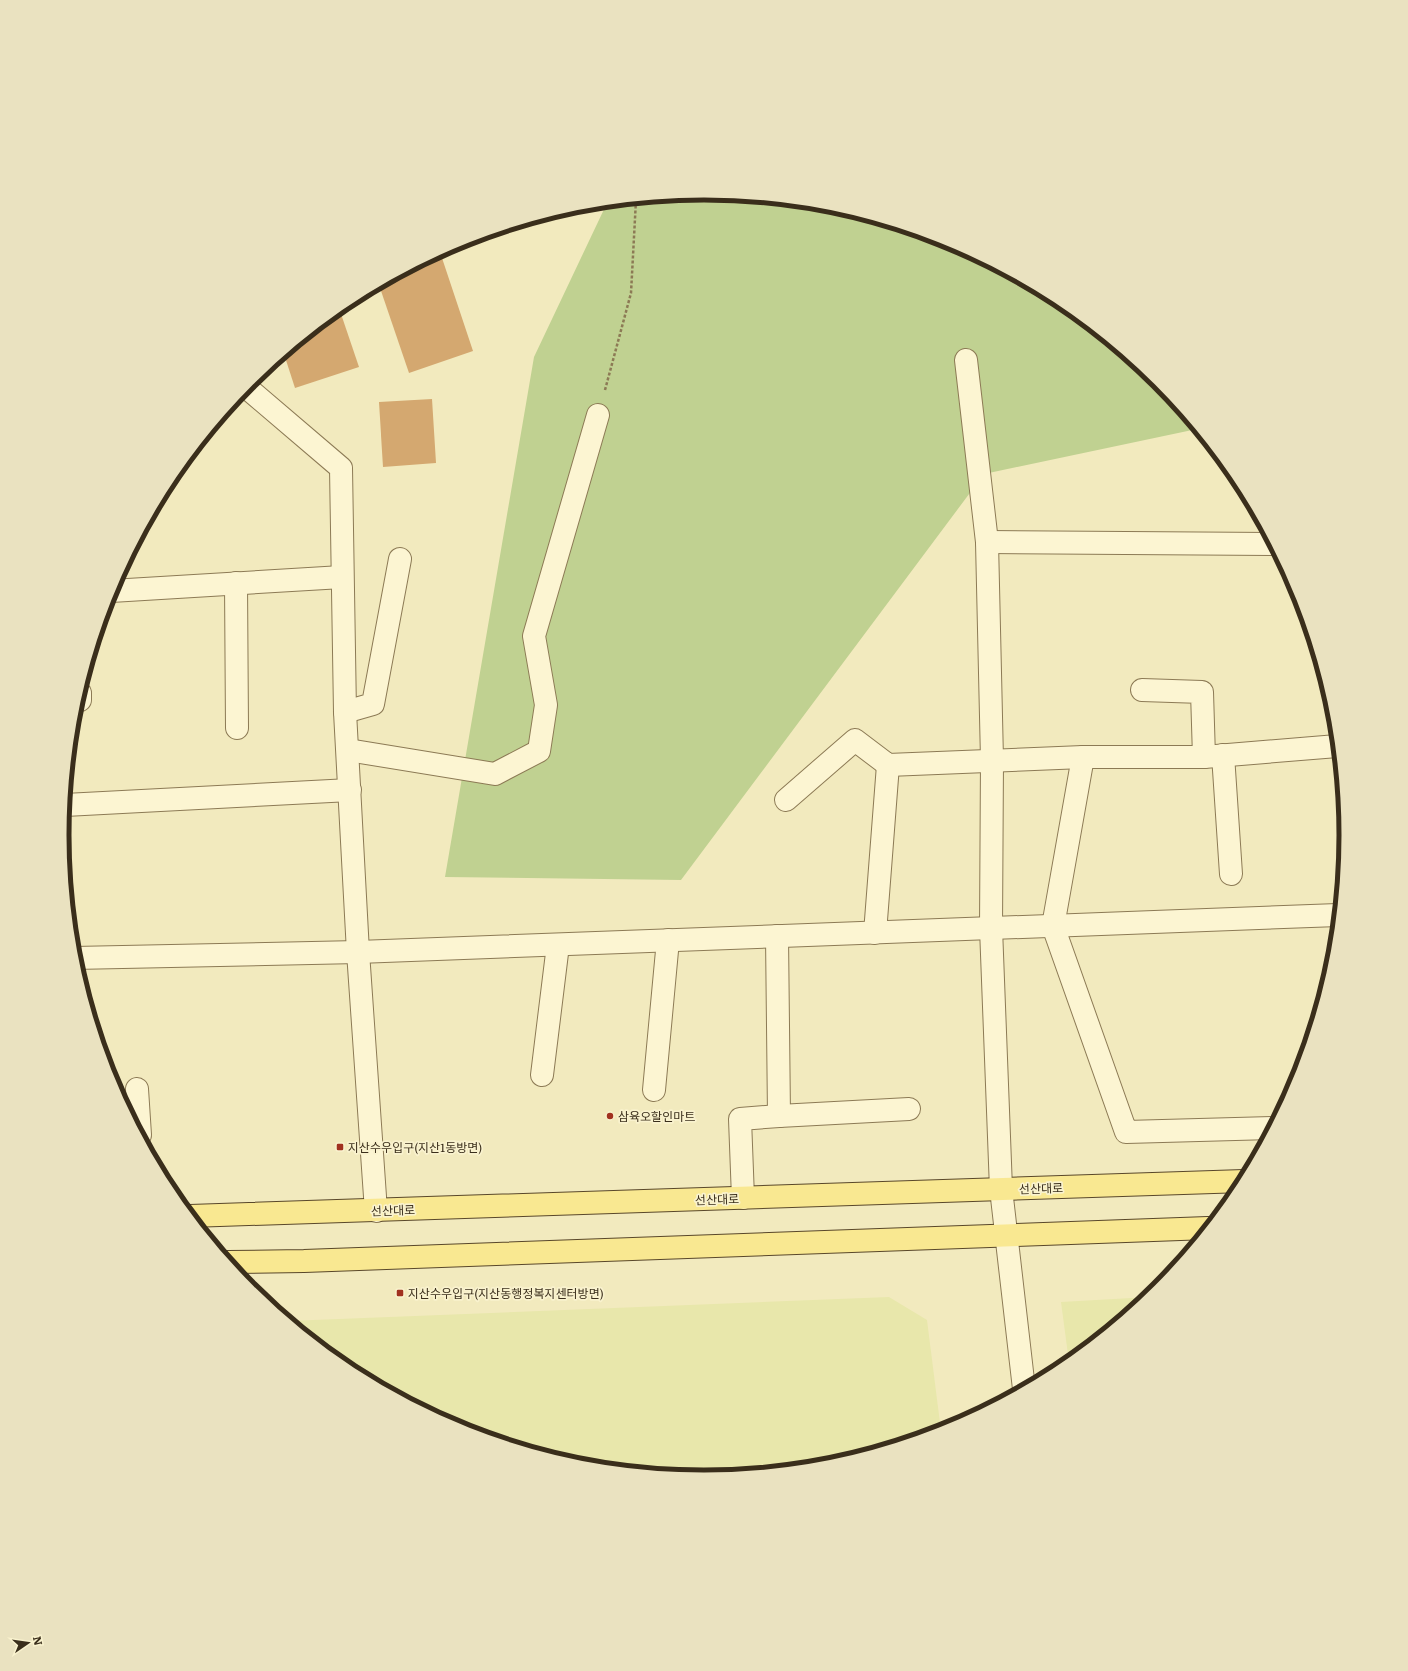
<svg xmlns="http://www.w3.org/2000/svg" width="1408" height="1671" font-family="Literata,'Noto Sans KR',serif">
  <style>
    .farmland { fill: #e8e7ab }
    .green { fill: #c0d191 }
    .building { fill: #d4a870 }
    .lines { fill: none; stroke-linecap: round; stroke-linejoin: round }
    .minor-casing { stroke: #8c7a55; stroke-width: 24 }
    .major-casing { stroke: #59472a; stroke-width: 24 }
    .path { stroke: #8c7a55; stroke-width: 2.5; stroke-dasharray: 3 2; stroke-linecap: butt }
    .minor { stroke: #fcf5d2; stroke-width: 22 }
    .major { stroke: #f9e891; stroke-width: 22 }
    .poi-dot { fill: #a1311f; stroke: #f9f2ce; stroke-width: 1.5 }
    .labels { text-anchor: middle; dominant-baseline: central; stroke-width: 3.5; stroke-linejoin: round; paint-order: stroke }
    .poi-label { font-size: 12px; fill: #3a2e1b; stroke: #f9f2ce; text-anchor: start }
    .street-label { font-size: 12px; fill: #3a2e1b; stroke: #f9f2ce }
    .rim { fill: none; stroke: #3a2e1b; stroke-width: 5 }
  </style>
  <rect width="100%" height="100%" fill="#f2eabe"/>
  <g class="farmland">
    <polygon points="889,1297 927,1320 941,1431 829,1465 704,1477 579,1465 458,1429 347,1369 288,1321"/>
    <polygon points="1149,1297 1069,1362 1061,1302"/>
  </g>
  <polygon class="green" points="704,194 829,206 950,242 1061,302 1158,382 1197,429 984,474 681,880 445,877 534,357 607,203"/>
  <g class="building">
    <polygon points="440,252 473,351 409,373 379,285"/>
    <polygon points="339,308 359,367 295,388 284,354"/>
    <polygon points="432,399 436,463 383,467 379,402"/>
  </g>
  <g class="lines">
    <defs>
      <g id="minor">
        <polyline points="966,360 987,542 992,760 991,928 1001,1189 1024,1389"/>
        <polyline points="246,387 341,468 345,712 358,952 376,1211"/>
        <polyline points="987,542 1273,544"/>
        <polyline points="236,583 237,728"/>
        <polyline points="111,591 342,577"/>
        <polyline points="1142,690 1202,692 1204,757"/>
        <polyline points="80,693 80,700"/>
        <polyline points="345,712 373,704 400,559"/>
        <polyline points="348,750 495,774 539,751 546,705 534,636 598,415"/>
        <polyline points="1223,755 1231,874"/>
        <polyline points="1083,757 1053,926 1126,1132 1272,1128"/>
        <polyline points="786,800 855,740 888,765 1083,757 1204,757 1337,746"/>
        <polyline points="65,805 350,790"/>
        <polyline points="875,933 888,765"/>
        <polyline points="777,936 779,1116"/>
        <polyline points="74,958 358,952 1338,915"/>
        <polyline points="542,1075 558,945"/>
        <polyline points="137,1089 140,1135"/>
        <polyline points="654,1090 668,940"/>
        <polyline points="743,1198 740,1119 779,1116 909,1109"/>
      </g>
      <g id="major">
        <polyline points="190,1216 1244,1181"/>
        <polyline points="228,1262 304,1261 1208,1228"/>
      </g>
    </defs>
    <use href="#minor" class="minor-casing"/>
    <use href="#major" class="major-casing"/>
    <polyline class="path" points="605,390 631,293 636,200"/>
    <use href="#minor" class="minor"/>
    <use href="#major" class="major"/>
  </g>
  <g class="poi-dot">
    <circle cx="610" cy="1116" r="4"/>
    <rect x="336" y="1143" width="8" height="8" rx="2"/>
    <rect x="396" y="1289" width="8" height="8" rx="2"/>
  </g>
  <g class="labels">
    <g class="poi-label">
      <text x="618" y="1116">삼육오할인마트</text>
      <text x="348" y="1147">지산수우입구(지산1동방면)</text>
      <text x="408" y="1293">지산수우입구(지산동행정복지센터방면)</text>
    </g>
    <g class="street-label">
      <text transform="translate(1041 1188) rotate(-2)">선산대로</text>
      <text transform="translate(717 1199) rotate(-2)">선산대로</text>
      <text transform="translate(393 1210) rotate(-2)">선산대로</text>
    </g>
  </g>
  <path d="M0 0H1408V1671H0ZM69 835a635 635 0 1 1 1270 0a635 635 0 1 1-1270 0Z" fill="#eae2c0" fill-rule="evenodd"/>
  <path class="rim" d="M69 835a635 635 0 1 1 1270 0a635 635 0 1 1-1270 0Z"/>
  <g transform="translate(28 1643) rotate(77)" stroke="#f9f2ce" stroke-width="3" paint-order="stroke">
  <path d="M0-3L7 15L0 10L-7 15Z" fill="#3a2e1b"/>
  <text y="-6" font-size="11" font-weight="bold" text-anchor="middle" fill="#3a2e1b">N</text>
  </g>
</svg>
